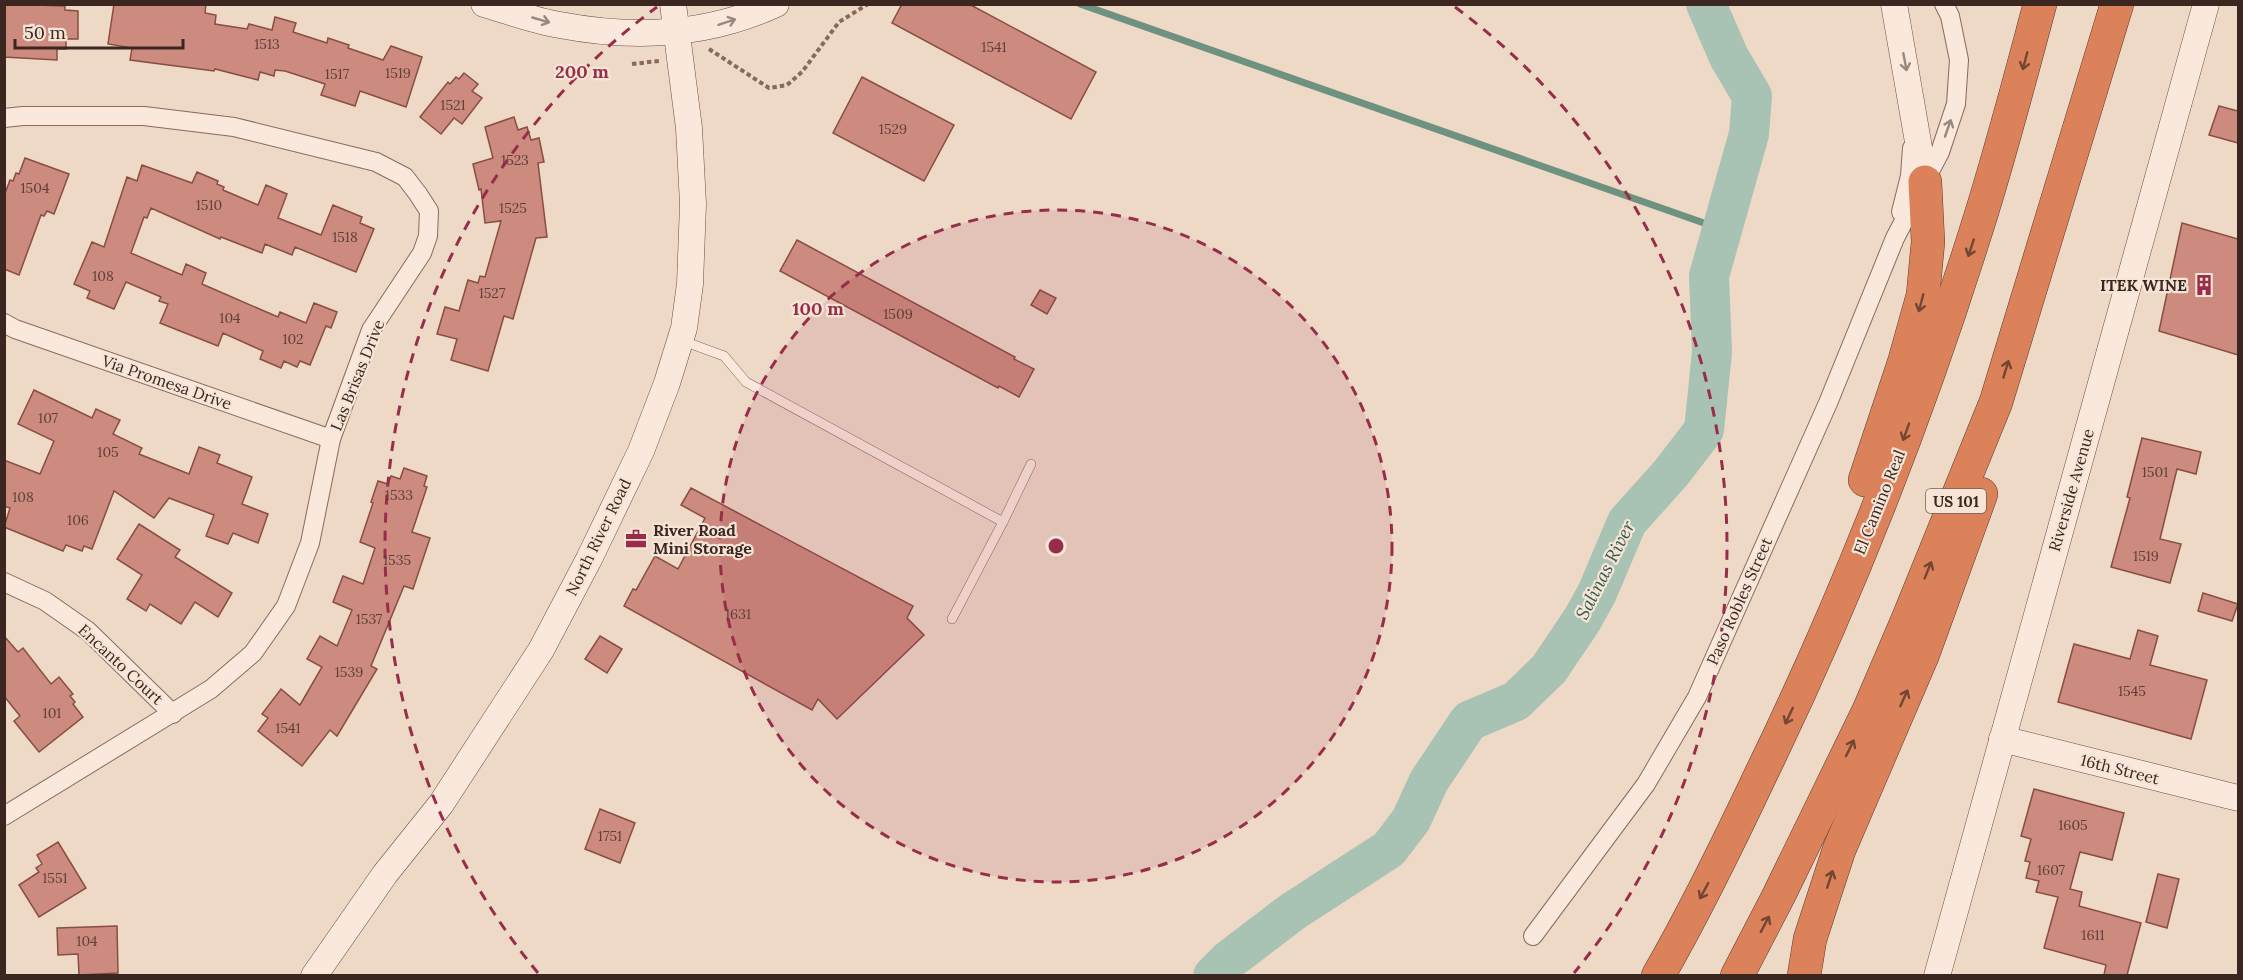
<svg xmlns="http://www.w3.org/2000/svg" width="2243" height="980" font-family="Lora,serif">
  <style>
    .water { fill: #a8c2b4; stroke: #6f9180; stroke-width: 1.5 }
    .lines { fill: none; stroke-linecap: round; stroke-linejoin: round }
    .stream { stroke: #6f9180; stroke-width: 7 }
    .river { stroke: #a8c2b4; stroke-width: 40 }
    .building { fill: #cc8b7e; stroke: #894d43; stroke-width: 1.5 }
    .lane-casing { stroke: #8a695d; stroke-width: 10 }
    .street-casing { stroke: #8a695d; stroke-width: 20 }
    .secondary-casing { stroke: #6c4b40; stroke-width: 27 }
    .highway-casing { stroke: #583930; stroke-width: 34 }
    .path { stroke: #8a695d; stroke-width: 4; stroke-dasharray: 4.5 3; stroke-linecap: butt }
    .lane { stroke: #f9e8db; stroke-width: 9 }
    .street { stroke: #f9e8db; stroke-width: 18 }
    .secondary { stroke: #f9e8db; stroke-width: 26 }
    .highway { stroke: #db825a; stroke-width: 33 }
    .oneway { stroke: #9a877e }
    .oneway2 { stroke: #734634 }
    .ring { fill: none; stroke: #982d49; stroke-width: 3; stroke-dasharray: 10 8 }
    .labels { text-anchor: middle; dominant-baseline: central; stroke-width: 4.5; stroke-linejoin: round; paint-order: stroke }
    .number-label { font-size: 14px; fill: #5f3f38 }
    .shield { fill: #f6e5d7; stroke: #735f57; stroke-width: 1.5 }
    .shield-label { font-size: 15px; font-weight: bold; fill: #3b2620 }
    .poi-label { font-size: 16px; font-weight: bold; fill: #3b2620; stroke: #f6e5d7; text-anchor: end }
    .street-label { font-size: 16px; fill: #3b2620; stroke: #f6e5d7 }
    .water-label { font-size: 18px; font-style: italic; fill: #305a4d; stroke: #f6e5d7 }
    .centre { fill: #982d49; stroke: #f6e5d7; stroke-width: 3 }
    .ring-label { font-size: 18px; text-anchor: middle; font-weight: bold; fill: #982d49; stroke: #f6e5d7; stroke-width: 4.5; stroke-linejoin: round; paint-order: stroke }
  </style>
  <rect width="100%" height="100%" fill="#eed9c7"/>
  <polygon class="water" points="1229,960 1224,975 1200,975"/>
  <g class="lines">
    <polyline class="stream" points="1080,4 1721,229"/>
    <polyline class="river" points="1213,976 1229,960 1292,912 1389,849 1411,820 1429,781 1469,721 1516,701 1549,669 1582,620 1597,593 1627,522 1671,473 1704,430 1712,352 1709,276 1749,134 1752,96 1729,57 1706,4"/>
  </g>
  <g class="building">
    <polygon points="4,4 65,6 65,10 78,11 78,39 66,39 66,49 57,49 57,60 4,57"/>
    <polygon points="114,4 206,4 205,13 216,15 215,24 247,29 249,24 272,30 275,17 296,23 293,32 327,43 328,38 349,45 348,48 383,60 391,46 422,57 406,107 360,91 355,106 321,95 325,84 285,71 275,70 274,76 260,72 258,80 215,69 214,71 130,60 132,48 108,44"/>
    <polygon points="902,4 969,4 1096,72 1071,119 892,23"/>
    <polygon points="464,73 478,84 472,91 482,98 462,124 454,118 441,134 420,117 448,82 450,84 456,77 459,79"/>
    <polygon points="862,77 954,125 924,181 833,133"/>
    <polygon points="2219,106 2238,111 2238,143 2209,135"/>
    <polygon points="514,117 518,130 527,127 531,140 539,138 544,162 538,163 547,237 536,238 513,319 504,316 488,371 451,360 457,339 437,334 445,307 459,311 468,280 478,283 480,276 485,277 501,221 485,223 481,189 479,190 473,164 493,158 485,127"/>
    <polygon points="25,158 69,174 54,214 47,211 44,216 41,215 19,275 4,269 4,196 10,180 13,181 16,173 19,174"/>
    <polygon points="142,165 192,183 197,172 218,181 217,184 224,187 223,190 258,205 266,185 287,194 278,218 321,235 333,205 362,217 360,223 374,229 356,272 295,247 292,255 265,244 262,253 221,237 220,239 151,208 147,218 144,217 131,253 182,275 186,264 206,273 202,284 278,317 280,312 306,323 314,303 337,312 331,328 326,326 310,365 300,361 297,367 284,361 281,368 260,359 263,351 223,333 218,346 160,323 168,304 159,301 161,297 126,282 114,309 87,298 90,291 74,284 92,242 104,247 127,177 137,181"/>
    <polygon points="2182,223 2238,239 2238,355 2159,331"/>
    <polygon points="797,240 1015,357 1014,359 1034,369 1019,397 999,386 998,388 780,271"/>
    <polygon points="1040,290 1056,298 1047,314 1031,305"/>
    <polygon points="34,390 92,418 96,409 120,420 113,434 142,448 139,454 189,474 199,447 220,455 217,463 252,477 242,504 268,514 258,543 233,533 228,544 206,536 214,515 169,498 154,518 114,491 92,549 84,546 82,551 66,545 63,551 4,527 10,508 4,506 4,460 40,474 54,441 18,424"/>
    <polygon points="2142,438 2201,452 2196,474 2177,469 2160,539 2181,544 2170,583 2111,567 2130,498 2127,497"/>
    <polygon points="404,468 427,476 424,486 427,487 412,532 430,538 413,589 404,586 371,666 377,669 337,736 330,730 302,766 258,731 268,718 262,714 281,689 300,705 322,667 307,659 320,636 337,646 352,610 333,602 343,576 363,584 375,548 360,542 373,503 371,502 378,481 388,484 391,476 400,479"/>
    <polygon points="691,488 913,606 907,618 924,635 837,719 818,699 812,710 624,606 633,589 636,590 655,556 678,569 705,518 681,505"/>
    <polygon points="139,524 180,550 175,557 232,593 218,617 195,602 181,624 150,604 146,611 127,599 142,575 117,559"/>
    <polygon points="2203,593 2238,604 2232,621 2198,611"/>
    <polygon points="2138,630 2158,636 2150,665 2207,680 2191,739 2058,702 2074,644 2130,659"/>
    <polygon points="4,636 18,652 23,648 51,684 59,677 73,694 70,696 75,702 73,704 83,717 39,752 14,721 20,716 4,696"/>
    <polygon points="600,636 622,649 607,673 585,659"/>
    <polygon points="2034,789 2124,813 2112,860 2080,852 2070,889 2082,892 2079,906 2141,923 2127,975 2104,975 2106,965 2044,948 2058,897 2036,892 2039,881 2026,878 2030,862 2025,861 2031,839 2021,836"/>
    <polygon points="600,809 635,823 620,863 585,849"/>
    <polygon points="58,842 86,888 39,917 19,885 39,872 36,868 42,864 37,855"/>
    <polygon points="2158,874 2179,879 2167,928 2146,922"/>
    <polygon points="117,926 118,973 79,975 78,954 58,955 57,928"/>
  </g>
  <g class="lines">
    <defs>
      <g id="lane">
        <polyline points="683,341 724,356 746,382 1003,522 952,619"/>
        <polyline points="1003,522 1031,464"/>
      </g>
      <g id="street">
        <polyline points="4,118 23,116 144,116 234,127 376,162 405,177 418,194 429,211 428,236 422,253 371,330 331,439 310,543 286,606 253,653 211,689 4,816"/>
        <polyline points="1901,212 1910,176 1912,148"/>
        <polyline points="4,323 15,329 331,439"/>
        <polyline points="4,582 45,601 88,631 173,714"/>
        <polyline points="1533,936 1646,784 1697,697 1828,403 1895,238 1940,152 1956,104 1959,60 1950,16 1944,4"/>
      </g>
      <g id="secondary">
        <path d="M484 4C509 11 534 21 560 25 633 39 707 36 776 4"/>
        <polyline points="1894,4 1925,182"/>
        <polyline points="2002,739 2238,798"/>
        <polyline points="314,976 385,874 441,804 541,650 589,559 641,451 667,383 684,328 690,284 693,204 689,128 673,4"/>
        <polyline points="1937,976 2206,4"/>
      </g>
      <g id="highway">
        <polyline points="1865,480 1904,363 1923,295 1928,242 1925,182"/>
        <path d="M1658 976C1696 910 1729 842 1761 774 1845 601 1916 421 1974 237 1999 160 2019 82 2040 4"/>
        <polyline points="1737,976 1779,895 1869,710 1908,619 1996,402 2117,4"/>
        <polyline points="1804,976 1810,939 1839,850 1923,654 1981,494"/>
      </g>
    </defs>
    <use href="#lane" class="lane-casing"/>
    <use href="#street" class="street-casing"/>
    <use href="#secondary" class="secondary-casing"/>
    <use href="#highway" class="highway-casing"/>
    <g class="path">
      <polyline points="709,49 769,88 787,85 802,72 839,22 868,4"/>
      <polyline points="632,64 659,61"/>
    </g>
    <use href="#lane" class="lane"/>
    <use href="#street" class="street"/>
    <use href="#secondary" class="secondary"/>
    <use href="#highway" class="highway"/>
  </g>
  <defs><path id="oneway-shaft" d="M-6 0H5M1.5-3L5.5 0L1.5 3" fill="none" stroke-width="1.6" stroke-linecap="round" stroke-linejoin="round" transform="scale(1.5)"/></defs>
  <g class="oneway">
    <use href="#oneway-shaft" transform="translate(541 20) rotate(16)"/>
    <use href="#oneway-shaft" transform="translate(727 22) rotate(-18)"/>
    <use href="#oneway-shaft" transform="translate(1905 62) rotate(79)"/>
    <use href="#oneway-shaft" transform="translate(1948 128) rotate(-71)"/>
  </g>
  <g class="oneway2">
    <use href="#oneway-shaft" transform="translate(2025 61) rotate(105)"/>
    <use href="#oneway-shaft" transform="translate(1971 248) rotate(108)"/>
    <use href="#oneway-shaft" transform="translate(1921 303) rotate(105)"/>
    <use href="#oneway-shaft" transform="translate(2006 369) rotate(-73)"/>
    <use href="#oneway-shaft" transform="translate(1906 432) rotate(110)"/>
    <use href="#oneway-shaft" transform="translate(1928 570) rotate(-68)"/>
    <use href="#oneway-shaft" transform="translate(1904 698) rotate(-66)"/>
    <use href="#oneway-shaft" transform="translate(1789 716) rotate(115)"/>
    <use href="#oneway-shaft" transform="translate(1850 748) rotate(-64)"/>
    <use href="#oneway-shaft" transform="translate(1830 879) rotate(-72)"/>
    <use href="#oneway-shaft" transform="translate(1704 891) rotate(118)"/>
    <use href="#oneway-shaft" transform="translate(1765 924) rotate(-62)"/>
  </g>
  <circle cx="1056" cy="546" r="336" fill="#982d49" fill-opacity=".12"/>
  <g class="ring">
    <circle cx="1056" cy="546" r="336"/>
    <path d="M538 973A671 671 0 0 1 657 7M1455 7A671 671 0 0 1 1574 973"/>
  </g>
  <defs>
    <symbol id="building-bare" viewBox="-9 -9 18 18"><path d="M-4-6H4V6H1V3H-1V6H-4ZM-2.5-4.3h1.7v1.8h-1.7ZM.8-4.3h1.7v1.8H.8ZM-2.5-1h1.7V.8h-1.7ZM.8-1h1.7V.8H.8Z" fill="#982d49" stroke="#f6e5d7" stroke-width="2.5" paint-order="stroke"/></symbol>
    <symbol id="office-bare" viewBox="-9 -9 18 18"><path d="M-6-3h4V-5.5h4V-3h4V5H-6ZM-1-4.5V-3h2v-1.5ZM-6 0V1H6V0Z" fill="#982d49" stroke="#f6e5d7" stroke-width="2.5" paint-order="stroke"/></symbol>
  </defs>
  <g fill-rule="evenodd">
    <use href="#building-bare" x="2189" y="270" width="30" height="30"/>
    <use href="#office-bare" x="621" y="524" width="30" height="30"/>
  </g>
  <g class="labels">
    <g class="number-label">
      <text x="267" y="44">1513</text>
      <text x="994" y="47">1541</text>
      <text x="398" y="73">1519</text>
      <text x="337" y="74">1517</text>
      <text x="453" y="105">1521</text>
      <text x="893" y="129">1529</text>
      <text x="515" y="160">1523</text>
      <text x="35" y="188">1504</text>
      <text x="209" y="205">1510</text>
      <text x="513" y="208">1525</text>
      <text x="345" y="237">1518</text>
      <text x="103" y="276">108</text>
      <text x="492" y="293">1527</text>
      <text x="898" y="314">1509</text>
      <text x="230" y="318">104</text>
      <text x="293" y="339">102</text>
      <text x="48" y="418">107</text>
      <text x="108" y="452">105</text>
      <text x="2155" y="472">1501</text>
      <text x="399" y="495">1533</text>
      <text x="23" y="497">108</text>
      <text x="78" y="520">106</text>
      <text x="2146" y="556">1519</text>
      <text x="397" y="560">1535</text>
      <text x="738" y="614">1631</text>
      <text x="369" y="619">1537</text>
      <text x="349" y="672">1539</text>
      <text x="2132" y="691">1545</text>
      <text x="52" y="713">101</text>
      <text x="288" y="728">1541</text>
      <text x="2073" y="825">1605</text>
      <text x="610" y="836">1751</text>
      <text x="2051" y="870">1607</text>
      <text x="55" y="878">1551</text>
      <text x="2093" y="935">1611</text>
      <text x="87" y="941">104</text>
    </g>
    <rect class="shield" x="1926" y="489" width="60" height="24" rx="4.5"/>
    <g class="shield-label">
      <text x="1956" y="501">US 101</text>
    </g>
    <g class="poi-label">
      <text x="2187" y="285">ITEK WINE</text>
      <text x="653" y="530" text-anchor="start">River Road<tspan x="653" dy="18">Mini Storage</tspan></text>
    </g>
    <g class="street-label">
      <text transform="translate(357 375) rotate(-68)">Las Brisas Drive</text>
      <text transform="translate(167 382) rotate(19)">Via Promesa Drive</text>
      <text transform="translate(2071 490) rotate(-74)">Riverside Avenue</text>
      <text transform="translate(1879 502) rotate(-68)">El Camino Real</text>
      <text transform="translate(598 537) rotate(-64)">North River Road</text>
      <text transform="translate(1739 601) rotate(-66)">Paso Robles Street</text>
      <text transform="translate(121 664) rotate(43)">Encanto Court</text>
      <text transform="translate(2120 769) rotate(14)">16th Street</text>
    </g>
    <g class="water-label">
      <text transform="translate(1605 570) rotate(-63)">Salinas River</text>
    </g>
  </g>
  <circle cx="1056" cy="546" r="9" class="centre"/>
  <g class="ring-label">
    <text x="582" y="78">200 m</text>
    <text x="818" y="315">100 m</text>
  </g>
  <rect width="2243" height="980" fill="none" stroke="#3b2620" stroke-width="12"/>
  <path d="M15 39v9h168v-9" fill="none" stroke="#3b2620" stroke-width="3"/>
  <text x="24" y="39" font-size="18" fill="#3b2620" stroke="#f6e5d7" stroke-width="4.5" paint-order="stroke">50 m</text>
</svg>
